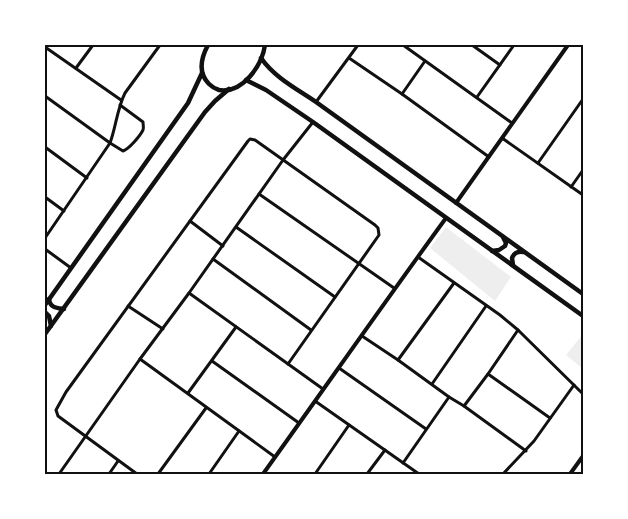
<svg xmlns="http://www.w3.org/2000/svg" width="628" height="519" font-family="'Times New Roman',serif">
  <style>
    .green { fill: #eee }
    .lines { fill: none; stroke-linecap: round; stroke-linejoin: round }
    .minor { stroke: #111; stroke-width: 3 }
    .tertiary { stroke: #111; stroke-width: 4 }
    .secondary { stroke: #111; stroke-width: 4.5 }
    .neatline { fill: none; stroke: #111; stroke-width: 2 }
  </style>
  <rect width="100%" height="100%" fill="#fff"/>
  <g class="green">
    <polygon points="446,227 511,277 495,301 430,248"/>
    <polygon points="583,334 583,369 566,355"/>
  </g>
  <g class="lines">
    <g class="minor">
      <polyline points="403,45 512,123"/>
      <polyline points="472,45 500,65"/>
      <polyline points="45,47 121,100"/>
      <polyline points="349,58 402,94 489,157"/>
      <polyline points="76,68 93,45"/>
      <polyline points="402,94 425,61"/>
      <path d="M45 96 110 143 123 151C129 149 140 136 143 130 144 127 143 125 143 122L120 105"/>
      <polyline points="477,97 514,45"/>
      <polyline points="316,102 358,45"/>
      <polyline points="502,138 583,195"/>
      <polyline points="45,147 87,178"/>
      <polyline points="538,163 583,99"/>
      <polyline points="571,187 583,170"/>
      <polyline points="259,194 394,288"/>
      <polyline points="45,197 64,211"/>
      <polyline points="190,221 223,246"/>
      <polyline points="236,227 335,297"/>
      <path d="M45 238 110 143C116 127 117 109 125 93L160 45"/>
      <polyline points="45,249 71,268"/>
      <polyline points="418,257 500,315 518,330 583,394"/>
      <polyline points="213,259 311,330"/>
      <polyline points="189,293 323,389"/>
      <polyline points="128,306 163,329"/>
      <polyline points="362,336 398,360 449,397"/>
      <polyline points="140,359 275,457"/>
      <polyline points="398,360 454,283"/>
      <polyline points="212,361 299,423"/>
      <polyline points="339,368 426,429"/>
      <polyline points="488,374 550,418"/>
      <polyline points="432,384 486,306"/>
      <polyline points="188,393 236,327"/>
      <polyline points="315,401 419,474"/>
      <polyline points="464,406 488,374 518,330"/>
      <polyline points="403,463 449,397 464,406 526,451"/>
      <polyline points="59,474 140,359 189,293 283,160 313,122"/>
      <polyline points="109,474 118,461"/>
      <polyline points="137,474 58,416 56,410 66,392 248,141 250,139 255,140 375,225 378,228 379,235 288,364"/>
      <polyline points="158,474 206,408"/>
      <polyline points="209,474 239,431"/>
      <polyline points="315,474 349,425"/>
      <polyline points="367,474 385,450"/>
      <polyline points="503,474 534,441 574,385"/>
    </g>
    <g class="tertiary">
      <polyline points="456,203 568,45"/>
      <path d="M263 474C324 389 384 303 446 218"/>
      <polyline points="570,474 583,456"/>
    </g>
    <g class="secondary">
      <path d="M208 45C201 58 198 73 209 84 212 87 216 89 219 90 243 94 262 65 265 45"/>
      <path d="M261 58C275 78 297 89 316 102L583 294"/>
      <polyline points="246,80 266,90 313,122 583,316"/>
      <polyline points="492,251 499,250 505,246 506,243 503,237"/>
      <path d="M513 265 512 258C514 253 518 251 523 252"/>
      <path d="M49 299C50 308 57 308 64 309"/>
      <polyline points="45,305 188,103 202,73"/>
      <polyline points="45,312 49,316 51,326"/>
      <polyline points="45,334 205,112 215,101 229,89"/>
    </g>
  </g>
  <rect width="628" height="519" fill="none" stroke="#ffffff" stroke-width="92"/>
  <rect x="46" y="46" width="536" height="427" class="neatline"/>
</svg>
